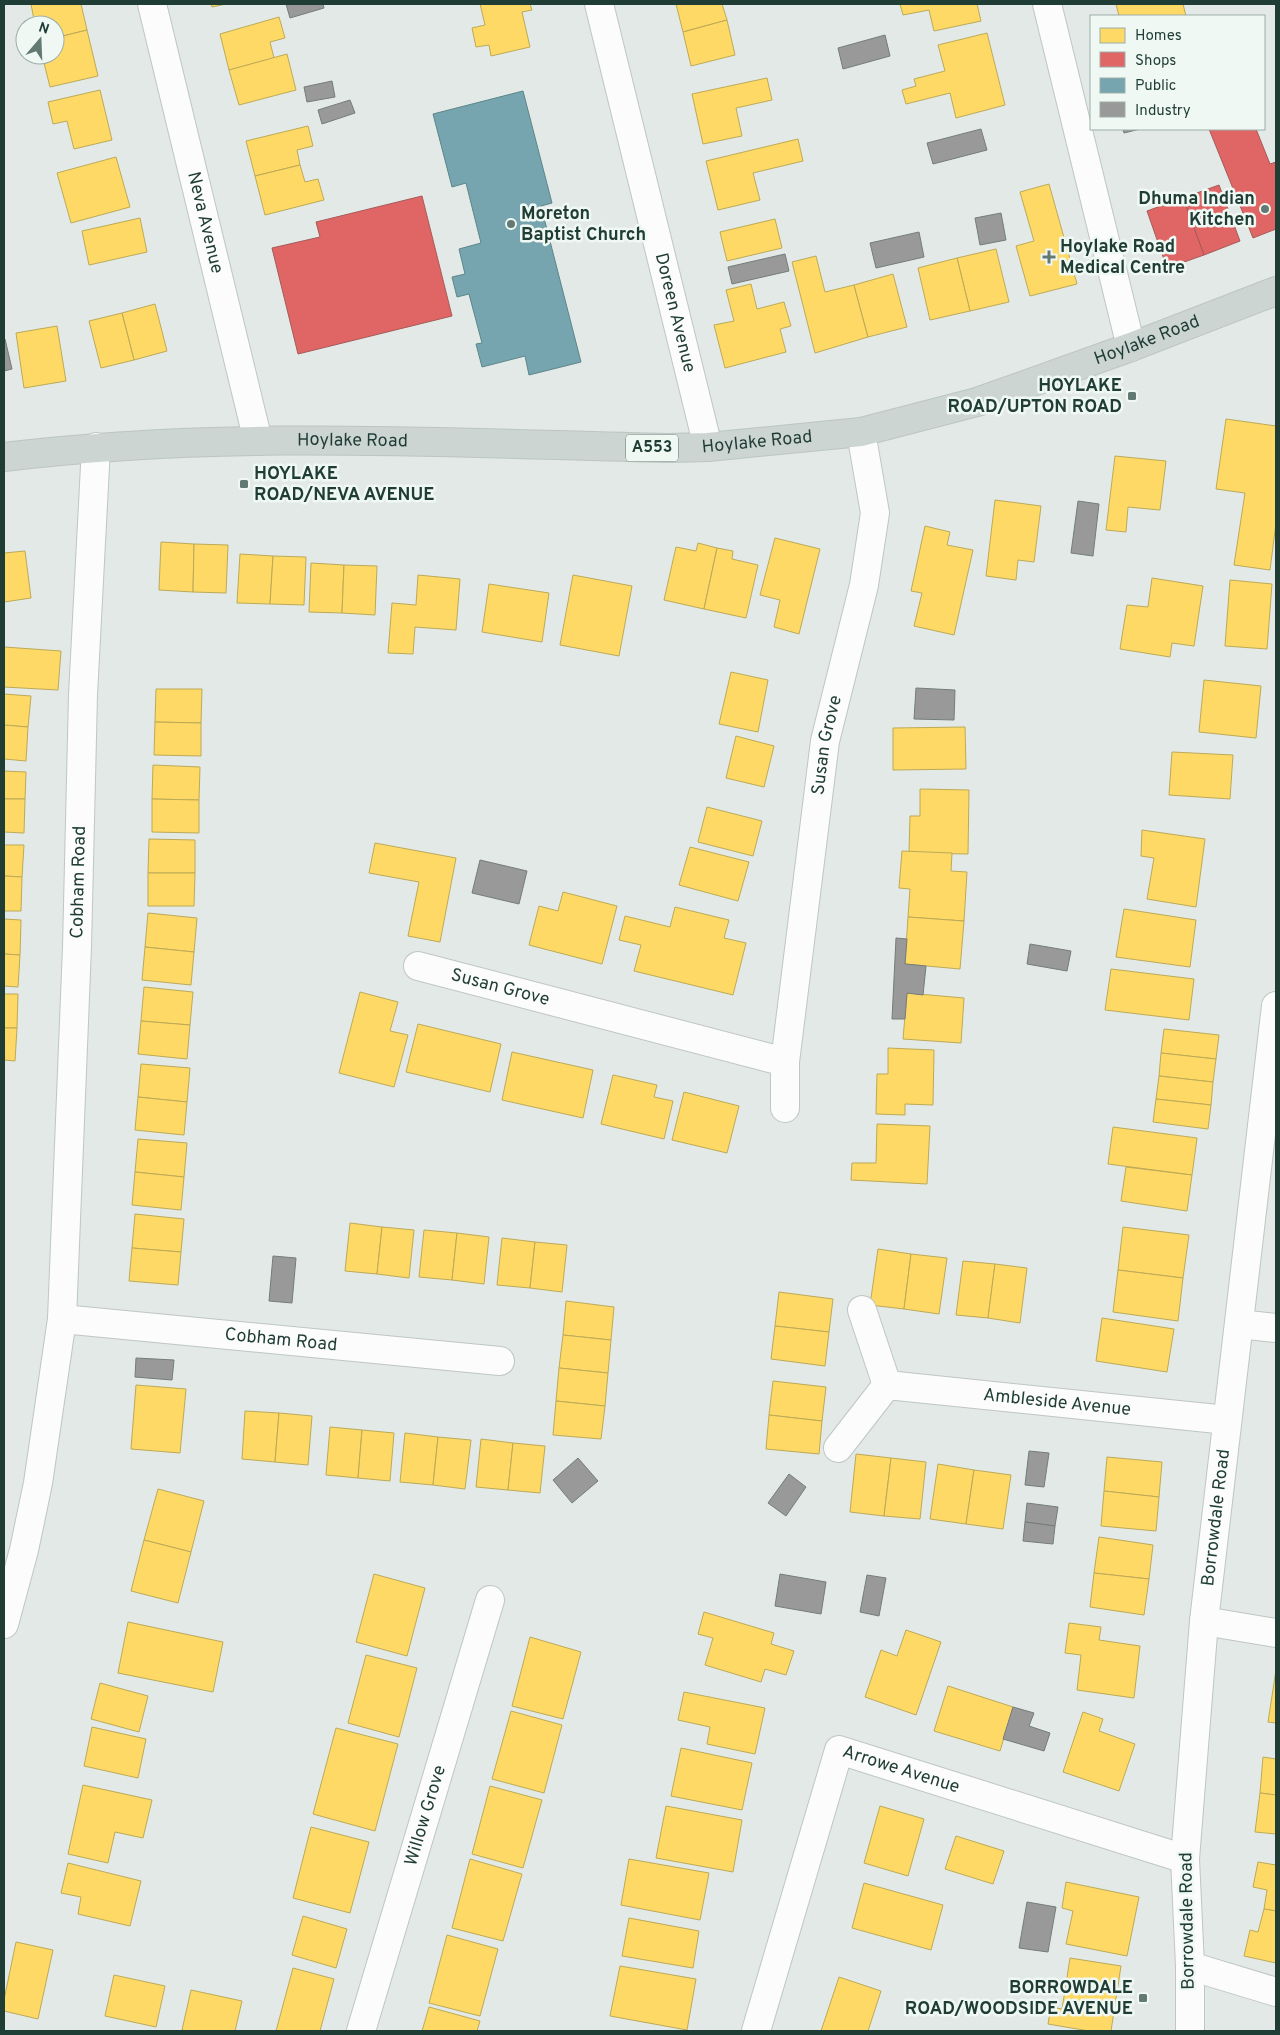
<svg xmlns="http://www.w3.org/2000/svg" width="1280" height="2035" font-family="Overpass,sans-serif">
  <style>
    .homes { fill: #ffd966; stroke: #bcaa57 }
    .shops { fill: #e06666; stroke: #a65a57 }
    .public { fill: #76a5af; stroke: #5c868a }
    .industry { fill: #999; stroke: #747d7b }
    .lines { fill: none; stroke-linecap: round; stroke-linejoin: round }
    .street-casing { stroke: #bfc6c3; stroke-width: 30 }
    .primary-casing { stroke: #bbc5c2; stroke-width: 30 }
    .street { stroke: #fbfcfb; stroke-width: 28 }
    .primary { stroke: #cdd5d3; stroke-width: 28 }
    .poi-dot { fill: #637973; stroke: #f0f8f4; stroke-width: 2 }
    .labels { text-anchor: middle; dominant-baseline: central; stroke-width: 5; stroke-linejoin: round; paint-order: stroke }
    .shield { fill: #f0f8f4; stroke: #5e756e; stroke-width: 1 }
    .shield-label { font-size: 16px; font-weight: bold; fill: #1f3d35 }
    .poi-label { font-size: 18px; font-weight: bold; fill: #1f3d35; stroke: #f0f8f4; text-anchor: end }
    .street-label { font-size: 18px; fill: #1f3d35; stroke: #f0f8f4 }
  </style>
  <rect width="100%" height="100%" fill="#e2e9e6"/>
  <g class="homes">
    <polygon points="31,4 81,4 87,30 55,38 55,25 35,25"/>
    <polygon points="211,4 226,4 212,7"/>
    <polygon points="480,4 530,4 532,10 522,12 530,47 491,56 489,45 476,47 472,28 485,25"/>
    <polygon points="676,4 722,4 727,20 683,32"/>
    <polygon points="900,4 977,4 981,21 934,31 929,10 903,15"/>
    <polygon points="1116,4 1183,4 1186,16 1119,16"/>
    <polygon points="279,17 285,38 270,42 274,58 229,70 220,34"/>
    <polygon points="727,20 735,55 691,66 683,32"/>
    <polygon points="87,30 98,76 50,87 42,55 55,55 55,38"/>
    <polygon points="987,33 1005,105 956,118 950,93 906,104 902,90 916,86 914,79 945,71 938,45"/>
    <polygon points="287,54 296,90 239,105 229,70"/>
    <polygon points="767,78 772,100 736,108 742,136 703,144 692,94"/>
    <polygon points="100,90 112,140 74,149 67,121 53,124 48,102"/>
    <polygon points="308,126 313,146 297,150 300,165 255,176 246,141"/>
    <polygon points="798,139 803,161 753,173 760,200 718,210 706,161"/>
    <polygon points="116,157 130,207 71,223 57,173"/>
    <polygon points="300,165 305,182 318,179 324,200 265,215 255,176"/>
    <polygon points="1049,184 1077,284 1030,296 1016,246 1034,241 1020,192"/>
    <polygon points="140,218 147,252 89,265 82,231"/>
    <polygon points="775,219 782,248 727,261 720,232"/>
    <polygon points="996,249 1009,302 970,311 957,258"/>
    <polygon points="816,256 825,292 854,285 868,337 815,353 792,262"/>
    <polygon points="957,258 970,311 930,320 918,268"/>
    <polygon points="893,274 907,327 868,337 854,285"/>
    <polygon points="751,284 757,309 784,302 791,326 780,329 786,352 725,368 714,325 734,321 726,290"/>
    <polygon points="155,304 167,351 134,360 122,313"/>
    <polygon points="122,313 134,360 101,368 89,321"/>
    <polygon points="57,326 66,381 24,388 16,333"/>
    <polygon points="1226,419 1276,426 1276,523 1270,570 1234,565 1245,493 1216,489"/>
    <polygon points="1115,456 1166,461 1160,510 1128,507 1126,532 1106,530"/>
    <polygon points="995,500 1041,506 1034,562 1018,560 1016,580 986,576"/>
    <polygon points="925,526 950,532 947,545 973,550 954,635 914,626 922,593 911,591"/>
    <polygon points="775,538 820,549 799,634 774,627 780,600 760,595"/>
    <polygon points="161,542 194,544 193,592 159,590"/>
    <polygon points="698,543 717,548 704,609 664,600 676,547 696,551"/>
    <polygon points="194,544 228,545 226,593 193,592"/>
    <polygon points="717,548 733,551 732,559 758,565 746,618 704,609"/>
    <polygon points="25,551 31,598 4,602 4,553"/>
    <polygon points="240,554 273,556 270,604 237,603"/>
    <polygon points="273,556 306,557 304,605 270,604"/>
    <polygon points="311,563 344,565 342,613 309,612"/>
    <polygon points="344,565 377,566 375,615 342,613"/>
    <polygon points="418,575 460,579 456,630 415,627 413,654 388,653 392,603 416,605"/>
    <polygon points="573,575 632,586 619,656 560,645"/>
    <polygon points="1152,578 1203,586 1194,646 1172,643 1170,657 1120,649 1127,605 1148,607"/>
    <polygon points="1230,580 1272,584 1267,649 1225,646"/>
    <polygon points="489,584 549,593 542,642 482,632"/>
    <polygon points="4,647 61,651 58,690 4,687"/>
    <polygon points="731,672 768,680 758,732 719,724"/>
    <polygon points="1204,680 1261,686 1256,738 1199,732"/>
    <polygon points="156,689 202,689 201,723 155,722"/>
    <polygon points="4,694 31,696 28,727 4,725"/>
    <polygon points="155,722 201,723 201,756 154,755"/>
    <polygon points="4,725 28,727 26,761 4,759"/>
    <polygon points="965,727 966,769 893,770 893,728"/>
    <polygon points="736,736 774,746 764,787 726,778"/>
    <polygon points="1172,752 1233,755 1230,799 1169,795"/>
    <polygon points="153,765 200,767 199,800 152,799"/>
    <polygon points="4,771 26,772 25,799 4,799"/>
    <polygon points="920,789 969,790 968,854 909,853 910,816 920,816"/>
    <polygon points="4,799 25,799 24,833 4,832"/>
    <polygon points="152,799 199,800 199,833 152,832"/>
    <polygon points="707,807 762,821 753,856 698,842"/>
    <polygon points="1142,830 1205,839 1196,907 1147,899 1154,858 1141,856"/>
    <polygon points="149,839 195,840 195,873 148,873"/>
    <polygon points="375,843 456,858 440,942 408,936 419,882 369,873"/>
    <polygon points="4,845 24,845 22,877 4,876"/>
    <polygon points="690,847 749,862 738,901 679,885"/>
    <polygon points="902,851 952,853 951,871 967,872 964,921 908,917 910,889 899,888"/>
    <polygon points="148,873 195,873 194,906 148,906"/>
    <polygon points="4,876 22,877 21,911 4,911"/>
    <polygon points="563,892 617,906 602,964 529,945 539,906 558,911"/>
    <polygon points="675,907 729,920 724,938 746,943 733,995 634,971 641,945 619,940 625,916 670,927"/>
    <polygon points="1124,909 1196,920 1190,967 1116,957"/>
    <polygon points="148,913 197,918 194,952 145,947"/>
    <polygon points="908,917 964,921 960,969 905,964"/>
    <polygon points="4,919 21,920 20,955 4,954"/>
    <polygon points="145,947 194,952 191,985 142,980"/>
    <polygon points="4,954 20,955 18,987 4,986"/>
    <polygon points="1111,969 1194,979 1189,1020 1105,1010"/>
    <polygon points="144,987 193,992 190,1025 141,1021"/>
    <polygon points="360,992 398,1002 390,1031 408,1035 394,1087 339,1073"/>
    <polygon points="907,993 964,998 961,1043 903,1039"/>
    <polygon points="4,994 18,994 17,1028 4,1028"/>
    <polygon points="141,1021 190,1025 187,1059 138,1054"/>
    <polygon points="418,1024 501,1044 490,1092 406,1072"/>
    <polygon points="4,1028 17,1028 15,1061 4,1060"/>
    <polygon points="1164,1029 1219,1035 1216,1059 1161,1053"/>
    <polygon points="888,1048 934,1050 933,1105 905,1104 905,1115 876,1114 877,1074 888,1074"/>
    <polygon points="512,1052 593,1070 583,1118 502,1100"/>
    <polygon points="1161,1053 1216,1059 1213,1082 1159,1076"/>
    <polygon points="141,1064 190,1068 187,1102 138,1097"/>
    <polygon points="613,1075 657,1085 654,1097 673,1101 664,1139 601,1124"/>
    <polygon points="1159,1076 1213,1082 1211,1105 1156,1099"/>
    <polygon points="684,1092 739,1106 727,1153 672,1140"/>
    <polygon points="138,1097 187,1102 184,1135 135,1130"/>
    <polygon points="1156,1099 1211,1105 1208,1129 1153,1122"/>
    <polygon points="877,1124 930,1126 927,1184 851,1180 852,1163 876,1163"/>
    <polygon points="1113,1127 1197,1138 1192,1175 1108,1164"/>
    <polygon points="138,1139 187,1143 184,1177 135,1172"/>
    <polygon points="1126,1167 1192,1175 1187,1211 1121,1201"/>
    <polygon points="135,1172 184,1177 181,1210 132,1205"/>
    <polygon points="135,1214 184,1219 181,1252 132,1248"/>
    <polygon points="350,1223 382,1227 377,1274 345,1271"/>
    <polygon points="382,1227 414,1230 409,1278 377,1274"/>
    <polygon points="1123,1227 1189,1235 1183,1278 1118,1270"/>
    <polygon points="424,1230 457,1233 452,1280 419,1277"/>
    <polygon points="457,1233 489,1237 484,1284 452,1280"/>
    <polygon points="502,1238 535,1242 530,1288 497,1285"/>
    <polygon points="535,1242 567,1245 562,1292 530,1288"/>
    <polygon points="132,1248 181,1252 178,1285 129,1281"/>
    <polygon points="878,1249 911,1254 904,1309 870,1305"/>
    <polygon points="911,1254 947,1258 939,1314 904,1309"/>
    <polygon points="963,1261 995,1264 988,1318 956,1315"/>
    <polygon points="995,1264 1027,1268 1020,1323 988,1318"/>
    <polygon points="1118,1270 1183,1278 1178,1321 1113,1312"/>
    <polygon points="779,1292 833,1299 829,1332 775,1326"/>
    <polygon points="566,1301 614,1307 611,1340 563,1335"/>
    <polygon points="1102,1318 1174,1329 1167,1372 1096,1361"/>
    <polygon points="775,1326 829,1332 825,1366 771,1359"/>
    <polygon points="563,1335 611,1340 608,1373 559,1368"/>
    <polygon points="559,1368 608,1373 605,1406 556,1401"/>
    <polygon points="773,1381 826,1387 822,1421 769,1415"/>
    <polygon points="136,1385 186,1389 180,1453 131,1449"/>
    <polygon points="556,1401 605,1406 601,1439 553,1435"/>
    <polygon points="245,1411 279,1413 275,1462 242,1459"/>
    <polygon points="279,1413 312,1416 308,1465 275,1462"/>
    <polygon points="769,1415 822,1421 819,1454 766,1449"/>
    <polygon points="330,1427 362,1430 358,1478 326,1475"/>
    <polygon points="362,1430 394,1433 390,1481 358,1478"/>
    <polygon points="405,1433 438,1437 433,1485 400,1482"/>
    <polygon points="438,1437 471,1440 465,1489 433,1485"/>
    <polygon points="481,1439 513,1443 508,1490 476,1487"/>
    <polygon points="513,1443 545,1446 540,1493 508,1490"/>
    <polygon points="856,1454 891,1458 884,1516 850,1512"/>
    <polygon points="1107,1457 1162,1462 1159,1497 1104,1491"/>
    <polygon points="891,1458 926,1462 920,1519 884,1516"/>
    <polygon points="938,1464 974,1470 966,1524 930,1519"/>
    <polygon points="974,1470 1011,1475 1003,1529 966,1524"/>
    <polygon points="158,1489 204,1501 191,1552 144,1540"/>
    <polygon points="1104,1491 1159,1497 1156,1531 1101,1526"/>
    <polygon points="1099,1537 1153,1545 1149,1579 1094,1573"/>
    <polygon points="144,1540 191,1552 178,1603 131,1591"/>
    <polygon points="1094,1573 1149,1579 1144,1615 1090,1607"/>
    <polygon points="374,1574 425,1588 407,1656 356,1642"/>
    <polygon points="704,1612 774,1633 771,1644 794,1651 786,1675 765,1669 761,1682 705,1665 713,1638 698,1634"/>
    <polygon points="128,1622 223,1642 213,1692 118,1673"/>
    <polygon points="1069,1623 1101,1627 1099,1640 1140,1646 1134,1698 1077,1690 1081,1655 1065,1653"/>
    <polygon points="906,1630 941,1642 916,1715 865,1697 881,1650 897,1656"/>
    <polygon points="530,1637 581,1652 563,1719 512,1706"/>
    <polygon points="366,1655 417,1668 399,1737 348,1723"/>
    <polygon points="1276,1670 1276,1723 1268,1722"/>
    <polygon points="100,1683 148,1696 139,1732 91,1719"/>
    <polygon points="948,1686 1013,1707 1000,1751 934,1731"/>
    <polygon points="684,1692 765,1708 755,1754 707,1744 710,1727 678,1720"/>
    <polygon points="511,1711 562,1725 544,1793 492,1779"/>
    <polygon points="1083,1712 1103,1719 1099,1731 1135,1744 1119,1791 1063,1772"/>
    <polygon points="92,1727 146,1739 138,1778 84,1766"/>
    <polygon points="336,1728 398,1744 375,1831 313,1814"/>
    <polygon points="681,1748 752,1763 742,1810 671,1796"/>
    <polygon points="1263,1757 1276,1759 1276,1795 1260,1793"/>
    <polygon points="83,1785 152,1800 143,1838 115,1832 108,1863 68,1854"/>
    <polygon points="490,1786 542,1800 523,1868 472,1854"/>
    <polygon points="1260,1793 1276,1795 1276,1834 1255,1832"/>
    <polygon points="666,1806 742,1820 733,1872 656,1858"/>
    <polygon points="880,1806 924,1819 908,1876 864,1863"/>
    <polygon points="311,1827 369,1842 350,1913 293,1898"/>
    <polygon points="956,1836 1004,1851 993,1884 945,1869"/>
    <polygon points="470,1859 522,1874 503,1941 452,1928"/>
    <polygon points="629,1859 709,1873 700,1920 621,1905"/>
    <polygon points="1258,1862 1276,1865 1276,1911 1264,1909 1267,1890 1253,1887"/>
    <polygon points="68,1863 141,1881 130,1926 78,1914 81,1897 61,1893"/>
    <polygon points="1066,1882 1139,1897 1127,1956 1066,1944 1073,1911 1062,1908"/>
    <polygon points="864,1883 943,1905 931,1950 852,1928"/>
    <polygon points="1264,1909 1276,1911 1276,1963 1244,1956 1250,1930 1258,1932"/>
    <polygon points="303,1916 347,1929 336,1968 292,1955"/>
    <polygon points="629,1918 699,1931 693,1968 622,1956"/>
    <polygon points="447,1935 498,1949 480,2016 429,2003"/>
    <polygon points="16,1942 53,1950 38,2019 4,2011 4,2000"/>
    <polygon points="1070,1958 1121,1966 1111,2031 1089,2031 1048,2024 1051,2007 1062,2009"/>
    <polygon points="620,1966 696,1979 687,2030 610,2016"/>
    <polygon points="293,1968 334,1979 320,2031 276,2031"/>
    <polygon points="114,1975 165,1986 156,2027 105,2016"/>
    <polygon points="839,1977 881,1991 868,2031 821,2031"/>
    <polygon points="191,1990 242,2001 235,2031 189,2031 182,2030"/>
    <polygon points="429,2007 480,2021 477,2031 422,2031"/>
  </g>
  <g class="shops">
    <polygon points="1209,129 1256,129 1270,164 1276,162 1276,229 1253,238"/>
    <polygon points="1219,185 1240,241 1204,255 1183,198"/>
    <polygon points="422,196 452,316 298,354 272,248 320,237 316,222"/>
    <polygon points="1183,198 1204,255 1167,268 1147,211"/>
  </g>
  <polygon class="public" points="523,91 552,203 541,206 581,362 529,375 525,356 482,367 476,344 482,343 469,294 457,297 452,277 465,274 459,249 481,243 466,183 452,187 433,114"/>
  <g class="industry">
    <polygon points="286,4 323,4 324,8 290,18"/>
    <polygon points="885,35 890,56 843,69 838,48"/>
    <polygon points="332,81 335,97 307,102 304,87"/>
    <polygon points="350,100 355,113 322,124 318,110"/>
    <polygon points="981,129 987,150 933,164 927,143"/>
    <polygon points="1123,129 1140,129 1124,133"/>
    <polygon points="1001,213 1006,240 980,245 975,218"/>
    <polygon points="919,232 924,257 876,268 870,243"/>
    <polygon points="785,254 789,271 732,284 728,267"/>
    <polygon points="5,339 12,369 4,371 4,340"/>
    <polygon points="1078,501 1099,504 1093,556 1071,553"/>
    <polygon points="916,688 955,690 954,720 914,719"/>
    <polygon points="480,860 527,871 519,904 472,893"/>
    <polygon points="896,938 907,939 905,964 926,966 923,995 907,993 905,1019 892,1019"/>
    <polygon points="1030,944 1071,951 1067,971 1027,964"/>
    <polygon points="273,1256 296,1258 292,1303 269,1301"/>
    <polygon points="136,1358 174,1360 172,1380 135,1377"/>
    <polygon points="1029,1451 1049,1453 1044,1487 1025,1485"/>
    <polygon points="578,1458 598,1481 572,1503 553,1480"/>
    <polygon points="789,1474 806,1487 786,1516 768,1503"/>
    <polygon points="1027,1503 1058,1507 1055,1526 1025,1522"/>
    <polygon points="1025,1522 1055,1526 1053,1544 1023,1541"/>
    <polygon points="780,1574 826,1582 821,1614 775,1606"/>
    <polygon points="867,1575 886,1578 879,1616 860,1612"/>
    <polygon points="1013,1707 1034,1713 1029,1726 1050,1733 1044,1751 1003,1739"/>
    <polygon points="1027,1902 1056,1907 1048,1952 1019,1948"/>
  </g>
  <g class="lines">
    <defs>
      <g id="street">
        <path id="s1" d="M152 4 258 441"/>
        <path id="s2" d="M599 4 708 447"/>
        <polyline points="1047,4 1131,347"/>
        <path id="s3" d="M418 966 785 1062 825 741 864 585 875 513 861 432"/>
        <polyline points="785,1108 785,1062"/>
        <path id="s4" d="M862 1310 887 1385 1227 1420"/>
        <path id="s5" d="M62 1319 500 1361"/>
        <polyline points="1239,1324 1276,1328"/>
        <polyline points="838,1448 887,1385"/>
        <polyline points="1204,1621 1276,1633"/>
        <path id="s6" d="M4 1624 24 1550 38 1483 62 1319 77 947 83 695 96 447"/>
        <polyline points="1190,1966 1276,1992"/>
        <path id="s7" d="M361 2031 490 1600"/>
        <path id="s8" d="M756 2031 839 1750 1185 1859"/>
        <path id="s9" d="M1190 2031V1966L1185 1859 1204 1621 1276 1006"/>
      </g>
      <g id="primary">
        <path id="s10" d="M4 457C224 430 447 443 668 448L708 447 861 432 977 402 1131 347 1276 291"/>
      </g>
    </defs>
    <use href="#street" class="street-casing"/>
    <use href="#primary" class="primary-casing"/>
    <use href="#street" class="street"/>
    <use href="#primary" class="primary"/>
  </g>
  <g class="poi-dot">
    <circle cx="1265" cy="209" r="5"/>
    <circle cx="511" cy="224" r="5"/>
    <path d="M1046.5 249.5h5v5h5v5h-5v5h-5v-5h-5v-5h5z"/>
    <rect x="1127" y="391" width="10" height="10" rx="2.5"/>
    <rect x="239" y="479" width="10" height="10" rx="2.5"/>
    <rect x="1138" y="1993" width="10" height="10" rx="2.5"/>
  </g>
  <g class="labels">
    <rect class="shield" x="626" y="434.5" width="52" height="27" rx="4"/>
    <g class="shield-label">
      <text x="652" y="448">A553</text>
    </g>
    <g class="poi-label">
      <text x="1255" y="199">Dhuma Indian<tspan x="1255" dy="21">Kitchen</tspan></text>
      <text x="521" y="214" text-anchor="start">Moreton<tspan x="521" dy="21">Baptist Church</tspan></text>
      <text x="1060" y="247" text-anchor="start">Hoylake Road<tspan x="1060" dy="21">Medical Centre</tspan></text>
      <text x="1122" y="386">HOYLAKE<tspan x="1122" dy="21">ROAD/UPTON ROAD</tspan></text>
      <text x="254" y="474" text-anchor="start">HOYLAKE<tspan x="254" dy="21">ROAD/NEVA AVENUE</tspan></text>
      <text x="1133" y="1988">BORROWDALE<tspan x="1133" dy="21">ROAD/WOODSIDE AVENUE</tspan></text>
    </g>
    <g class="street-label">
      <text stroke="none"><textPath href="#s1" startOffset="225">Neva Avenue</textPath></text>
      <text stroke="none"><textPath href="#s2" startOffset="318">Doreen Avenue</textPath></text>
      <text stroke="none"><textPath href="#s10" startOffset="1159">Hoylake Road</textPath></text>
      <text stroke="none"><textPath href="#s10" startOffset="349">Hoylake Road</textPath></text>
      <text stroke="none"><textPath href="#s10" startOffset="754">Hoylake Road</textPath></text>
      <text stroke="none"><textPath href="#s3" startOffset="699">Susan Grove</textPath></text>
      <text stroke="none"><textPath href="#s6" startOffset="748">Cobham Road</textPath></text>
      <text stroke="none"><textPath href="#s3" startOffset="85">Susan Grove</textPath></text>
      <text stroke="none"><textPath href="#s5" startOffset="220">Cobham Road</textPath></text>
      <text stroke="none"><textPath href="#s4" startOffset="250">Ambleside Avenue</textPath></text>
      <text stroke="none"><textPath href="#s9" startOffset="515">Borrowdale Road</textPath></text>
      <text stroke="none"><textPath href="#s8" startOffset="358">Arrowe Avenue</textPath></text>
      <text stroke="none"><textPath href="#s7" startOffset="225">Willow Grove</textPath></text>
      <text transform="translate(1188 1921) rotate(-91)">Borrowdale Road</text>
    </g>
  </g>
  <rect width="1280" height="2035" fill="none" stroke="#1f3d35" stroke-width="10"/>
  <rect x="1090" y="15" width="175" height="115" fill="#f0f8f4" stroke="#9cada8"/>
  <rect x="1100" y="28" width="25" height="15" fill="#ffd966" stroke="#9cada8"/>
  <text x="1135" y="40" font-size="15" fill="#1f3d35">Homes</text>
  <rect x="1100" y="52" width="25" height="15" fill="#e06666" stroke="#9cada8"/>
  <text x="1135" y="65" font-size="15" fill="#1f3d35">Shops</text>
  <rect x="1100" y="78" width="25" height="15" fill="#76a5af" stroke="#9cada8"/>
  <text x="1135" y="90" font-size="15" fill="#1f3d35">Public</text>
  <rect x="1100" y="102" width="25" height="15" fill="#999999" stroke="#9cada8"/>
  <text x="1135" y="115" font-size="15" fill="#1f3d35">Industry</text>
  <g transform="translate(40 40) rotate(19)"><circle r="24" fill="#f0f8f4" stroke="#9cada8"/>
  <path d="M0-4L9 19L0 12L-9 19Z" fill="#637973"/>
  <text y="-8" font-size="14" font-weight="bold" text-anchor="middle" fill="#1f3d35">N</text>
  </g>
</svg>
